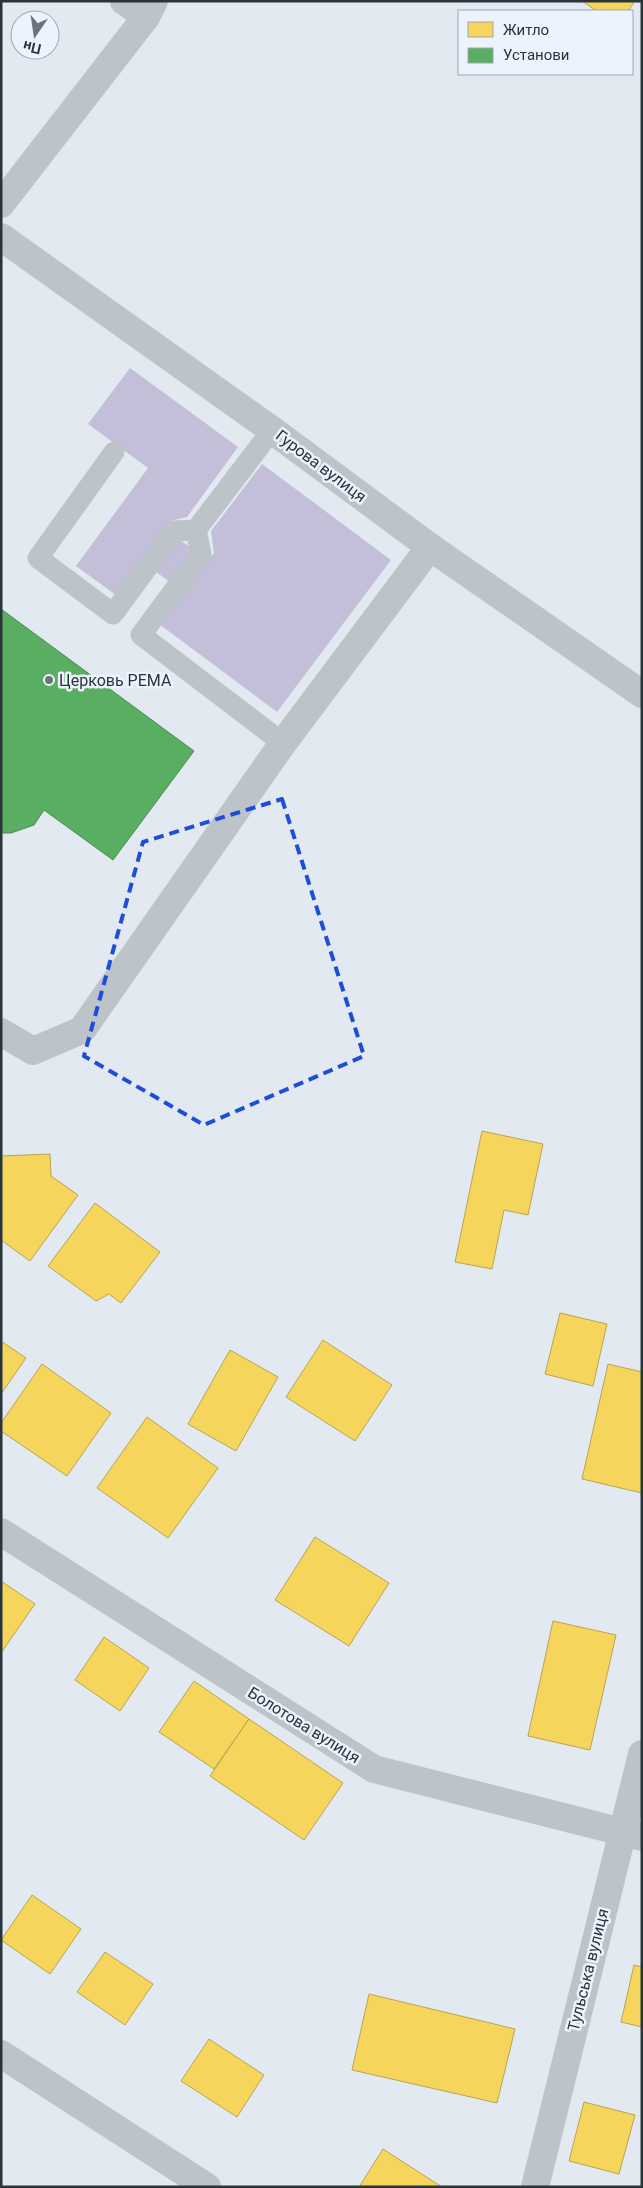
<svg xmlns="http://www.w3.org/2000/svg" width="643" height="2188" font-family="Roboto,sans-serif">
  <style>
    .green { fill: #c4bfd9 }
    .homes { fill: #f6d55c; stroke: #b8a552 }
    .public { fill: #5aae61; stroke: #4b8a56 }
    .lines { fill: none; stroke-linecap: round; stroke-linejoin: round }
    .lane { stroke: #bcc3c9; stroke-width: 21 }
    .street { stroke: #bcc3c9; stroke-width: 28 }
    .marked { fill: none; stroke: #1d4ed8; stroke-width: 4; stroke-dasharray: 10 6; stroke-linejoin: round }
    .poi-dot { fill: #6a747a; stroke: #ecf3fc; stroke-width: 2 }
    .labels { text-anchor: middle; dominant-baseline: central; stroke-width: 5; stroke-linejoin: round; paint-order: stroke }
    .street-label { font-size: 16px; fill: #29353b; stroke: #ecf3fc }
    .poi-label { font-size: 16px; fill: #29353b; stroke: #ecf3fc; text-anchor: start }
  </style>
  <rect width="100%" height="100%" fill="#e3e9f0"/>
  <g class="green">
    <polygon points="130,368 238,447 187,517 170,521 116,595 76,566 148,468 88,424"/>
    <polygon points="262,464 391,560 277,712 159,624 214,553 211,531"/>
    <polygon points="175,536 195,551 171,583 151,568"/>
  </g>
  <g class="homes">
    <polygon points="582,1 635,1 628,11 597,11"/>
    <polygon points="482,1131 543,1144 528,1215 504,1210 492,1269 455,1262"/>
    <polygon points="50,1154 51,1176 78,1195 30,1261 1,1240 1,1156"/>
    <polygon points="95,1203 160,1252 121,1303 109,1294 96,1301 48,1266"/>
    <polygon points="560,1313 607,1324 593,1386 545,1374"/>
    <polygon points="323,1340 392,1385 355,1441 286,1397"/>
    <polygon points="1,1341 26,1358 1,1394"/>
    <polygon points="230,1350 278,1377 236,1451 188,1424"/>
    <polygon points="42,1364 111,1413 67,1476 1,1431 1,1423"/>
    <polygon points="608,1364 642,1372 642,1493 582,1479"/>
    <polygon points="147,1417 218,1468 168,1538 97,1488"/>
    <polygon points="315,1537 389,1583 349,1646 275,1600"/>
    <polygon points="1,1581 35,1604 1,1653"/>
    <polygon points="553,1621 616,1635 590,1750 528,1736"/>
    <polygon points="104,1637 149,1668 120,1711 75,1680"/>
    <polygon points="194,1681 249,1719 214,1769 159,1732"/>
    <polygon points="249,1719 343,1783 304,1840 210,1776"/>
    <polygon points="32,1895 81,1929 50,1974 1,1940"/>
    <polygon points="105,1952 153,1984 125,2025 77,1992"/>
    <polygon points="634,1965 642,1967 642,2027 621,2022"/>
    <polygon points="369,1994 515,2029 497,2103 352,2070"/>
    <polygon points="209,2039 264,2075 237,2117 181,2081"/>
    <polygon points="584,2102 635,2115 619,2174 569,2161"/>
    <polygon points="383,2149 442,2187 359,2187"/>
  </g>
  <polygon class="public" points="1,609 194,751 113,860 44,810 34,825 11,833 1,833"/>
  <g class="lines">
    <g class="lane">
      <polyline points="114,452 38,558 113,614 174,531 196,530 272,430"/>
      <polyline points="196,530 201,554 141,635 283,743"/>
    </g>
    <g class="street">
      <polyline points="124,1 146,17"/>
      <polyline points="1,204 146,17 154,1"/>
      <polyline points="1,237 272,430 430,547 642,694"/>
      <polyline points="1,1032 33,1051 82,1030 283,743 430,547"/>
      <polyline points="1,1532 374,1769 642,1837"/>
      <polyline points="1,2054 207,2187"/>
      <polyline points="535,2187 642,1754"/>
    </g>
  </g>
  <path class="marked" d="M282 799 364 1056 204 1125 84 1056 143 842Z"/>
  <circle class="poi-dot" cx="49" cy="680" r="5"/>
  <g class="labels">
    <g class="street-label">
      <text transform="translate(321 466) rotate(37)">Гурова вулиця</text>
      <text transform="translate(304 1725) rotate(32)">Болотова вулиця</text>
      <text transform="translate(588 1970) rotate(-76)">Тульська вулиця</text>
    </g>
    <g class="poi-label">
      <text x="59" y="680">Церковь РЕМА</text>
    </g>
  </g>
  <rect width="643" height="2188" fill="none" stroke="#29353b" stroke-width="5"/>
  <rect x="458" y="10" width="175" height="65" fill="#ecf3fc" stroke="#9ea7af"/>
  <rect x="468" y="22" width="25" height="15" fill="#f6d55c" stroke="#9ea7af"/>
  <text x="503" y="35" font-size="15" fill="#29353b">Житло</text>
  <rect x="468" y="48" width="25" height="15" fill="#5aae61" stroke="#9ea7af"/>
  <text x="503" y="60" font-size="15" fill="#29353b">Установи</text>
  <g transform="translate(35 35) rotate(193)"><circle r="24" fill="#ecf3fc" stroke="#9ea7af"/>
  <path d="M0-4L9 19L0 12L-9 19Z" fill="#6a747a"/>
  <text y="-8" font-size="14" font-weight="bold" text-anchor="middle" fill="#29353b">Пн</text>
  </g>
</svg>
